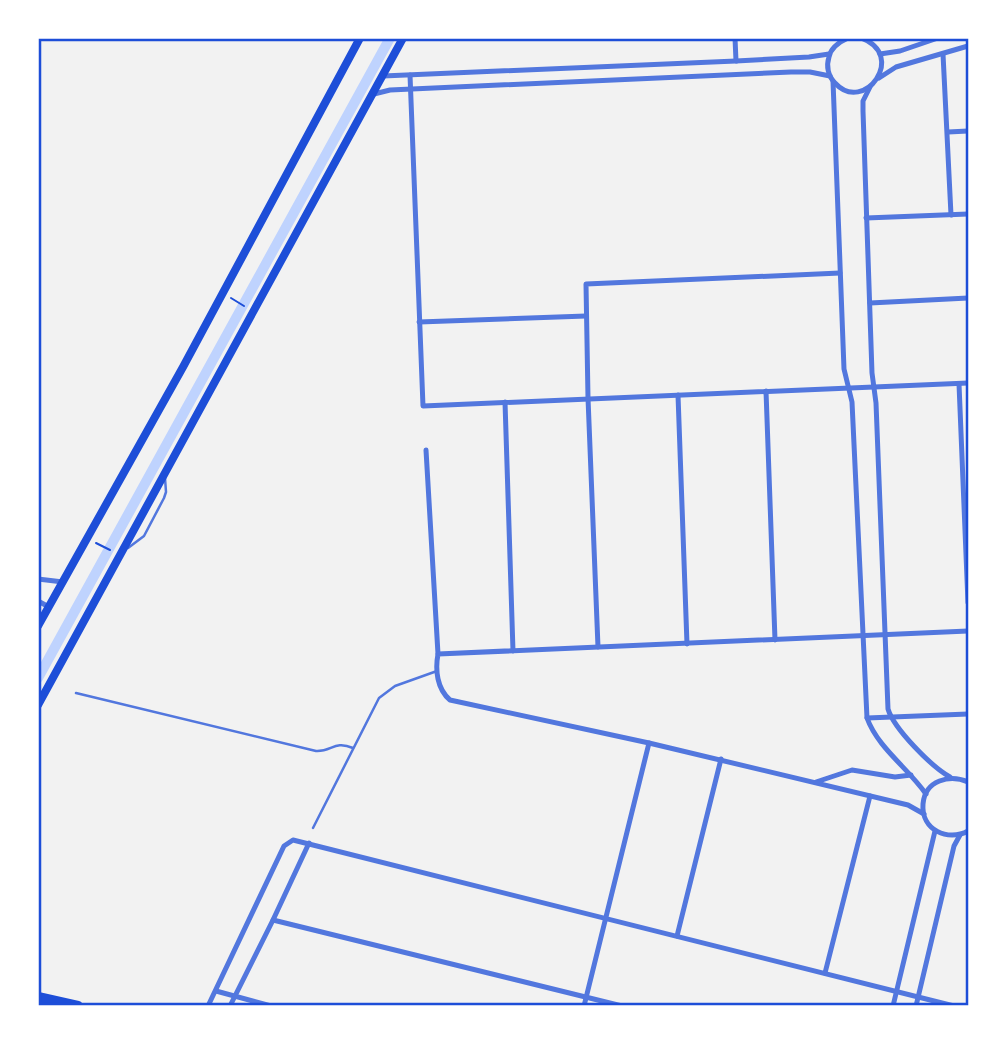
<svg xmlns="http://www.w3.org/2000/svg" width="1007" height="1044" font-family="Karla,sans-serif">
  <style>
    .lines { fill: none; stroke-linecap: round; stroke-linejoin: round }
    .canal { stroke: #bfd3fe; stroke-width: 10 }
    .path { stroke: #1d4ed8; stroke-width: 2 }
    .service { stroke: #5277de; stroke-width: 2.5 }
    .minor { stroke: #5277de; stroke-width: 5 }
    .secondary { stroke: #1d4ed8; stroke-width: 8 }
    .trunk { stroke: #1d4ed8; stroke-width: 10 }
    .neatline { fill: none; stroke: #1d4ed8; stroke-width: 2.5 }
  </style>
  <rect width="100%" height="100%" fill="#f2f2f2"/>
  <g class="lines">
    <polyline class="canal" points="38,678 390,38"/>
    <g class="path">
      <polyline points="231,298 244,306"/>
      <polyline points="96,543 110,550"/>
    </g>
    <g class="service">
      <polyline points="128,548 144,536 164,498 166,492 165,478"/>
      <path d="M76 693 316 751C332 752 334 740 353 748"/>
      <polyline points="313,828 379,698 395,686 437,671"/>
    </g>
    <g class="minor">
      <polyline points="735,38 736,61"/>
      <path d="M848 38C839 42 831 47 829 57 826 66 828 76 835 83 864 115 908 55 861 38"/>
      <polyline points="880,54 900,51 938,38"/>
      <polyline points="943,54 951,215"/>
      <polyline points="410,75 423,406 968,383"/>
      <polyline points="383,76 736,61 809,57 829,54"/>
      <polyline points="879,78 896,67 968,46"/>
      <path d="M833 81 844 369 852 402 867 718C878 748 908 768 926 794"/>
      <path d="M870 87 863 101V111L872 373 876 403 888 709C894 729 932 767 950 777"/>
      <polyline points="374,94 390,90 791,72 810,72 830,76"/>
      <polyline points="948,132 968,131"/>
      <polyline points="866,218 968,214"/>
      <polyline points="870,303 968,298"/>
      <polyline points="419,322 586,316"/>
      <polyline points="959,384 968,603"/>
      <polyline points="766,391 775,640"/>
      <polyline points="678,395 687,644"/>
      <polyline points="505,402 513,651"/>
      <polyline points="426,450 438,654"/>
      <polyline points="38,579 63,582"/>
      <polyline points="38,601 49,607"/>
      <polyline points="598,647 588,398 586,284 840,273"/>
      <polyline points="867,718 968,714"/>
      <polyline points="816,782 852,770 895,777 911,775"/>
      <path d="M968 782C950 774 925 780 923 804 921 830 948 842 968 831"/>
      <path d="M924 814 908 805 649 743 450 700C437 689 435 670 438 654L968 631"/>
      <polyline points="273,920 622,1006"/>
      <polyline points="677,936 721,759"/>
      <polyline points="825,973 870,796"/>
      <polyline points="216,991 271,1006"/>
      <polyline points="208,1006 284,846 293,840 954,1006"/>
      <polyline points="230,1006 273,920 309,843"/>
      <polyline points="584,1006 649,743"/>
      <polyline points="893,1006 935,831"/>
      <polyline points="916,1006 954,846 960,835"/>
    </g>
    <g class="secondary">
      <polyline points="38,626 183,367 360,38"/>
      <polyline points="38,705 403,38"/>
    </g>
    <polyline class="trunk" points="38,997 78,1006"/>
  </g>
  <rect width="1007" height="1044" fill="none" stroke="#ffffff" stroke-width="80"/>
  <rect x="40" y="40" width="927" height="964" class="neatline"/>
</svg>
